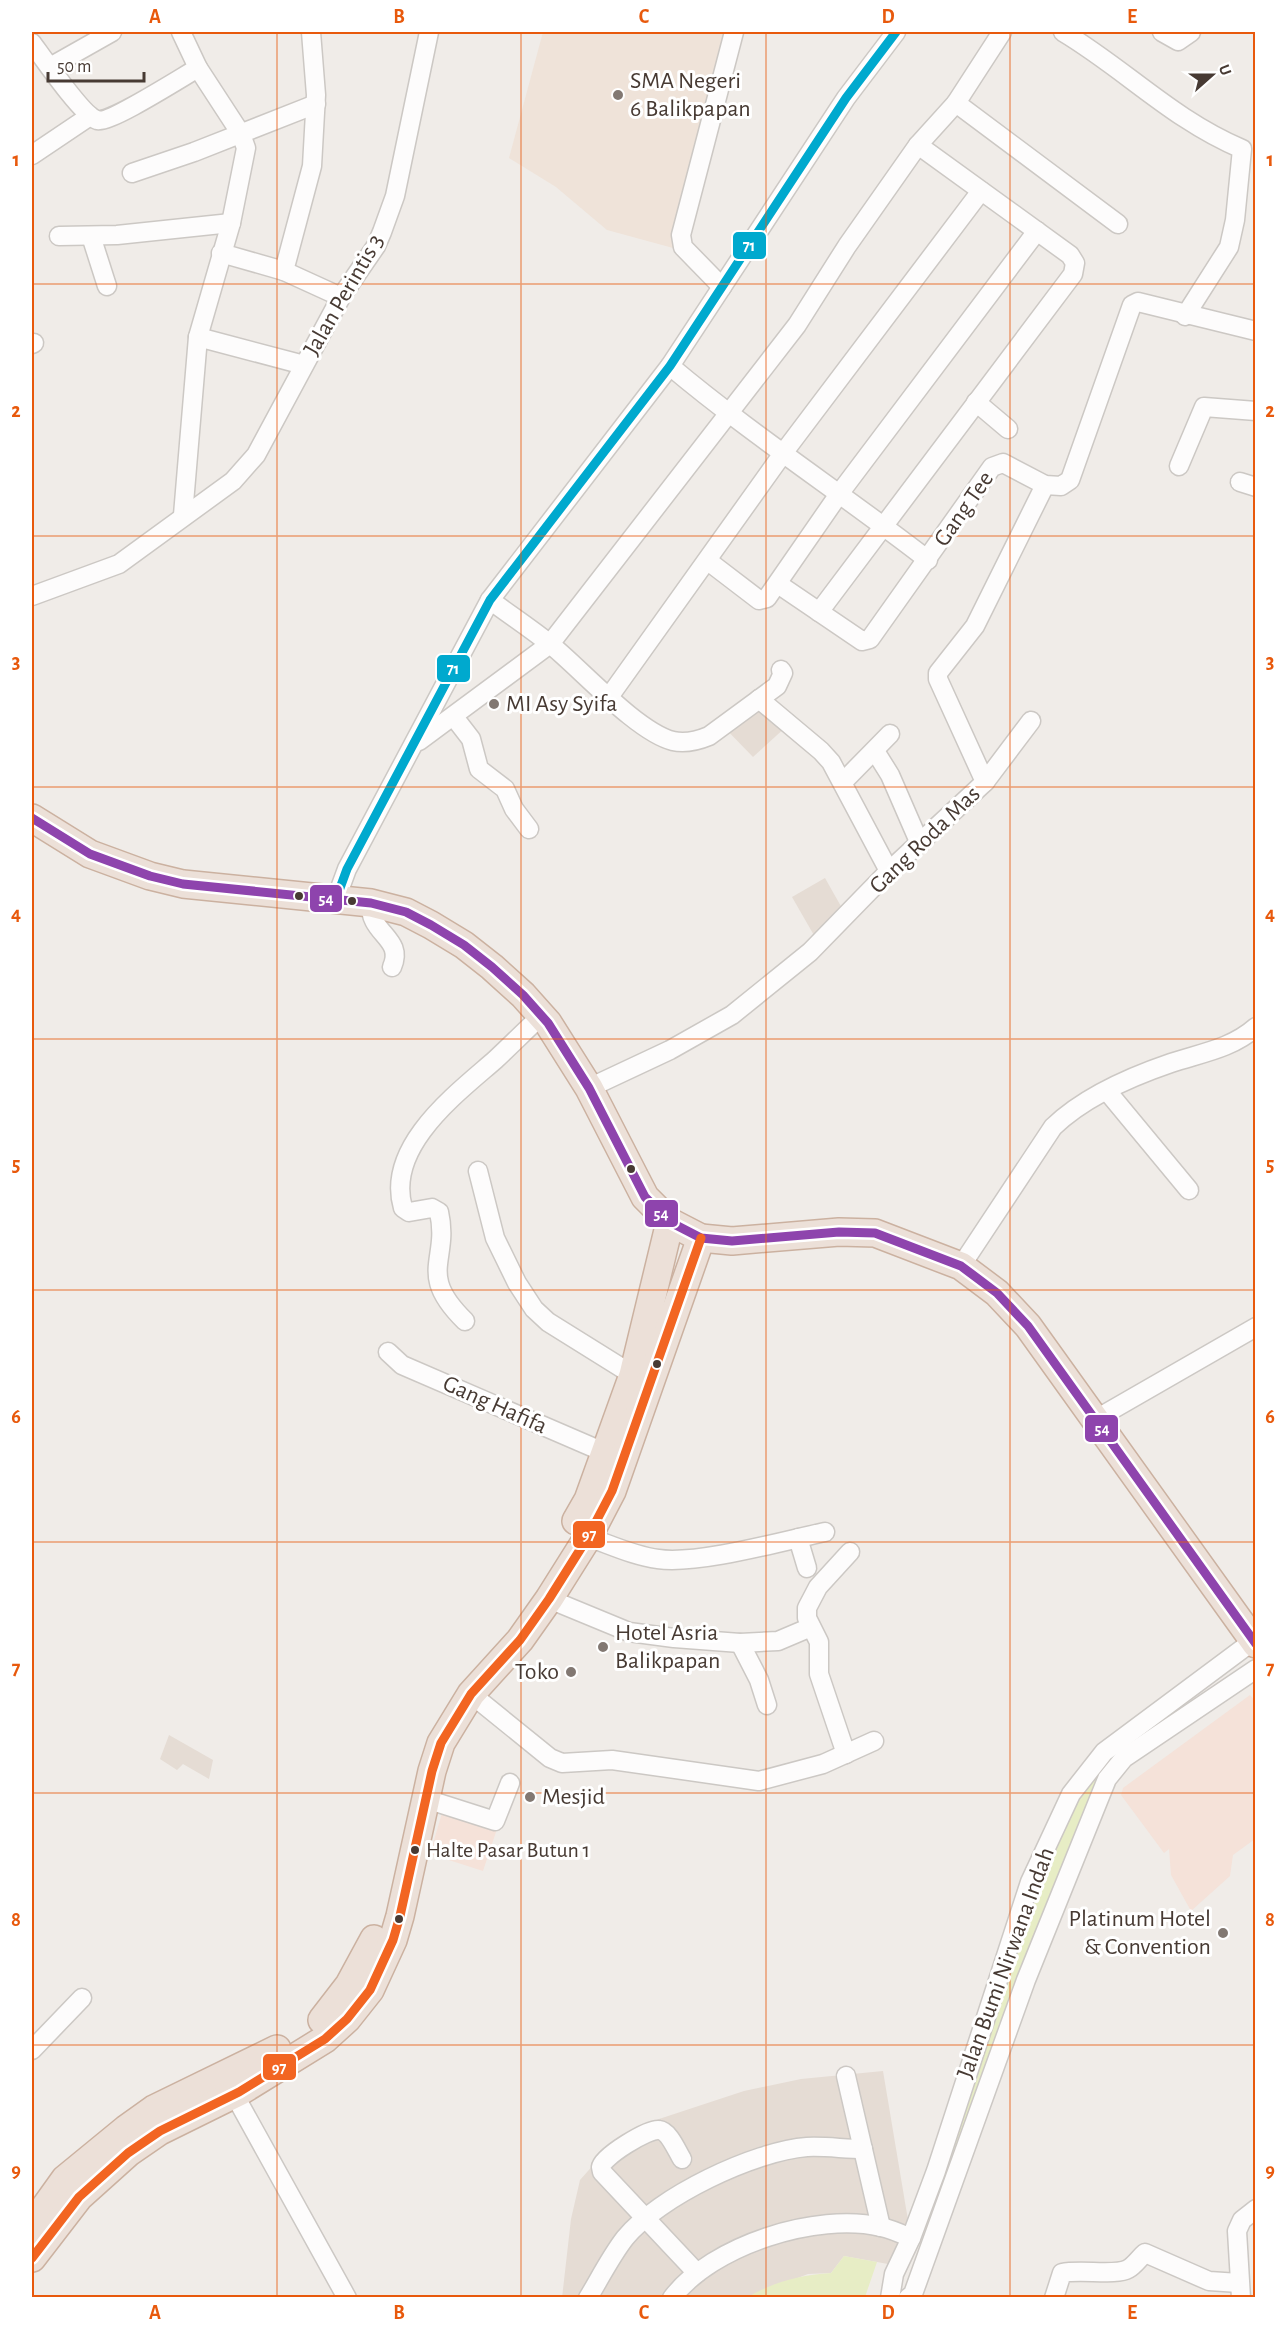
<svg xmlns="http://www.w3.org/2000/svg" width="1287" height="2329" font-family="'Alegreya Sans',sans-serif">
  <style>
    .residential { fill: #e5dcd4 }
    .commercial { fill: #f5e2d9 }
    .education { fill: #efe3d9 }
    .green { fill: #e7edc5 }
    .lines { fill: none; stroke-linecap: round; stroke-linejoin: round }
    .minor-casing { stroke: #ccc8c4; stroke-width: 21 }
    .highway-casing { stroke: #cbb1a0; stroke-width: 30 }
    .minor { stroke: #fdfcfc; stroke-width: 18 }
    .highway { stroke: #ece0d8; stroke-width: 27 }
    .bus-1-casing { stroke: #fff; stroke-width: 14 }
    .bus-2-casing { stroke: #fff; stroke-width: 14 }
    .bus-3-casing { stroke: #fff; stroke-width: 14 }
    .bus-1 { stroke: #8e44ad; stroke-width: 9 }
    .bus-2 { stroke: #f26522; stroke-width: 9 }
    .bus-3 { stroke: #00a9ce; stroke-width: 9 }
    .grid { fill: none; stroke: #e8590c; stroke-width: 1.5; stroke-opacity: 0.55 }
    .poi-dot { fill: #827872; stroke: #fff; stroke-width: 2 }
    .bus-dot { fill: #473a33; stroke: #fff; stroke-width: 2 }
    .labels { text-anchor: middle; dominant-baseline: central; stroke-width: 6; stroke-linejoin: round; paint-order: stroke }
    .bus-label { font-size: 22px; fill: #473a33; stroke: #fff; text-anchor: start }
    .poi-label { font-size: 24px; fill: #473a33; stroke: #fff; text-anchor: start }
    .street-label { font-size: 24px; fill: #473a33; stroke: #fff }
    .line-badge { stroke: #fff; stroke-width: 2 }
    .badge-label { font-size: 16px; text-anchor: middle; font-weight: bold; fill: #fff }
    .neatline { fill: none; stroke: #e8590c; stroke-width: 2 }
    .grid-label { font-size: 20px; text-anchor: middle; font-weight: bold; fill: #e8590c }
  </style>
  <rect width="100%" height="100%" fill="#f0ece8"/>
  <g class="residential">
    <polygon points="756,693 787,726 753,757 718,721"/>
    <polygon points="825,878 847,917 819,944 792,897"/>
    <polygon points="169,1735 213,1760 209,1779 183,1764 177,1770 160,1759"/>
    <polygon points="883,2071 911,2238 888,2264 844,2256 831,2273 808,2274 748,2297 562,2298 571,2219 580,2180 603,2154 626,2136 659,2119 744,2091 801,2079"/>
  </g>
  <g class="commercial">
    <polygon points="1250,1695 1256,1702 1255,1839 1233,1855 1230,1876 1191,1911 1171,1875 1169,1849 1164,1853 1121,1795 1123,1788"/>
    <polygon points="444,1806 498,1826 483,1871 430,1854"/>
  </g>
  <polygon class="education" points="543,32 725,32 673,248 607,230 556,187 509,158"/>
  <g class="green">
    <polygon points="1097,1770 1102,1774 901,2284 891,2289 1041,1875 1078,1795"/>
    <path d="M844 2256 877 2262 865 2297H748C774 2282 800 2275 831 2273Z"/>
  </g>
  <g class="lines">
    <defs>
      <g id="minor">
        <polyline points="181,32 198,68 241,134 246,148 231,223 198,337 183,515"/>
        <polyline points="311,32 316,95 312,166 284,271 341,297"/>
        <path d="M1063 32C1125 69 1173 120 1242 149L1235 220 1229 247 1185 316"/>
        <polyline points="1162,32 1178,41 1191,32"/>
        <path d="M32 43C43 58 83 116 97 120 109 124 182 77 198 68"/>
        <polyline points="50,67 112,32"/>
        <polyline points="956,103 1118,224"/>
        <polyline points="32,155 90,116"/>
        <polyline points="132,173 194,152 316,104"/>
        <polyline points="59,236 117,235 231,223"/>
        <polyline points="91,236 107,286"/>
        <polyline points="221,253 284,271"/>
        <polyline points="722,287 683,247 681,235 734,32"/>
        <polyline points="198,337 304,365"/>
        <polyline points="32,344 34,343"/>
        <path d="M670 366C752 435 843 494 928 560"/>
        <polyline points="976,402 1008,429"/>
        <polyline points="1179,466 1204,407 1256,411"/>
        <polyline points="1240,482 1256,487"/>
        <polyline points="708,561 759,600 767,598 839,494 1037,231"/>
        <polyline points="778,584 862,641 870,639 992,467 1003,463 1045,485 1061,486 1070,480 1132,305 1138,302 1256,331"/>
        <polyline points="32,596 119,564 233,481 256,455 341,297 376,246 382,232 395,196 429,32"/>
        <path d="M490 600C510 615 530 628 550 644 581 669 637 732 673 741 686 744 697 741 709 736L777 686 783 673 781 670"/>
        <polyline points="819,612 1073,274 1075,263 1070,255 918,145"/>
        <polyline points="609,697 784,452 981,191"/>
        <polyline points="759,699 821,751 831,762 889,871"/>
        <polyline points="454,717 471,739 479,769 505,789 514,809 529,829"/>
        <polyline points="419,741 550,644 797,325 847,246 918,145 956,103 1002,32"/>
        <polyline points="875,751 890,775 920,844"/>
        <polyline points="843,782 890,734"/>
        <polyline points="985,782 1031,721"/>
        <polyline points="336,899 347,869 490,600 670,366 846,98 896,32"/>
        <path d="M371 903C368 934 405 938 392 967"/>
        <polyline points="589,1088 670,1050 732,1015 810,952 889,871 985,782 938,679 938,673 975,626 1045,485"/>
        <polyline points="1107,1091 1189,1190"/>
        <polyline points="478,1171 495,1238 517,1283 534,1309 548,1322 633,1375"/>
        <path d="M961 1266 1053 1127C1084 1097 1130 1077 1171 1063 1201 1053 1231 1049 1256 1027"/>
        <path d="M465 1321C416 1273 450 1261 439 1212L432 1208 409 1212 403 1208C385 1147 456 1094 495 1060 511 1045 526 1030 542 1015"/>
        <polyline points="388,1352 402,1365 606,1453"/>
        <polyline points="1096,1419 1256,1327"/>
        <path d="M588 1537C611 1545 634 1556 658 1559 697 1565 783 1541 825 1532"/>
        <polyline points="798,1538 807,1568"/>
        <polyline points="549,1599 629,1632 674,1638 740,1643 778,1641 811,1627"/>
        <polyline points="740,1643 759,1680 767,1705"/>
        <polyline points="471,1694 550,1758 562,1763 612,1760 759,1781 823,1764 874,1741"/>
        <polyline points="846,1754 819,1674 819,1642 807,1618 807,1608 818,1587 850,1552"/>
        <polyline points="426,1799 495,1821 510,1783"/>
        <polyline points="32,2050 82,1998"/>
        <polyline points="846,2076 881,2227"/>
        <polyline points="234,2094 347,2298"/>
        <path d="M682 2159C677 2151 669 2131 659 2130 649 2128 602 2157 601 2167L602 2172 697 2273"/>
        <path d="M588 2298C600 2278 611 2256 625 2238 658 2197 754 2151 807 2147 825 2146 845 2149 863 2149"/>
        <path d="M672 2298C712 2245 817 2212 881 2227 891 2229 902 2234 911 2238"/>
        <polyline points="890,2298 894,2274 911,2238 936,2171 1030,1882 1071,1794 1104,1752 1253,1641"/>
        <polyline points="908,2298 913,2294 1026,1980 1107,1779 1124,1758 1256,1669"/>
        <path d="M1054 2298 1062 2273C1081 2269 1116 2276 1128 2269 1135 2265 1139 2258 1145 2253L1209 2281 1239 2283"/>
        <polyline points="1241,2298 1237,2231 1242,2220 1256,2209"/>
      </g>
      <g id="highway">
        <polyline points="32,818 90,854 150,876 183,884 371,903 406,912 431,925 464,945 492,967 523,995 548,1023 589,1088 645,1197 670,1222 701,1238 732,1241 839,1232 875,1233 961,1266 997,1293 1028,1326 1256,1644"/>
        <polyline points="576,1521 588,1500 633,1375 670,1222"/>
        <polyline points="322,2020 349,1985 374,1939"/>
        <polyline points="32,2225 65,2179 126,2129 154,2109 277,2049"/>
        <polyline points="32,2258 79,2197 128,2153 160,2131 239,2092 325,2039 347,2019 370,1990 393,1940 400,1916 432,1771 441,1743 471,1694 520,1640 549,1599 588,1537 612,1491 701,1238"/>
      </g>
    </defs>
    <use href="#minor" class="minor-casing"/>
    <use href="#highway" class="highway-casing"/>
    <use href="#minor" class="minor"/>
    <use href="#highway" class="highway"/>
    <defs>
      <polyline id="bus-1" points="32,818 90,854 150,876 183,884 371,903 406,912 431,925 464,945 492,967 523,995 548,1023 589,1088 645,1197 670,1222 701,1238 732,1241 839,1232 875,1233 961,1266 997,1293 1028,1326 1256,1644"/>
      <polyline id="bus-2" points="32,2258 79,2197 128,2153 160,2131 239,2092 325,2039 347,2019 370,1990 393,1940 400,1916 432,1771 441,1743 471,1694 520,1640 549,1599 588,1537 612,1491 701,1238"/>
      <polyline id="bus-3" points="336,899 347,869 490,600 670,366 846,98 896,32"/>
    </defs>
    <use href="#bus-1" class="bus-1-casing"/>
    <use href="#bus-2" class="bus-2-casing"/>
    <use href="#bus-3" class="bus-3-casing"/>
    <use href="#bus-1" class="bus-1"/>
    <use href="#bus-2" class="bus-2"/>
    <use href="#bus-3" class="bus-3"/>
  </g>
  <path class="grid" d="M277 32V2298M521 32V2298M766 32V2298M1010 32V2298M32 284H1256M32 536H1256M32 787H1256M32 1039H1256M32 1290H1256M32 1542H1256M32 1793H1256M32 2045H1256"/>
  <g class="poi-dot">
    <circle cx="618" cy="95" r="6"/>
    <circle cx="494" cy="704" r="6"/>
    <circle cx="603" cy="1647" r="6"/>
    <circle cx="571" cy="1672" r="6"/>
    <circle cx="530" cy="1797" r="6"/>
    <circle cx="1223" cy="1933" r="6"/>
  </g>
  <g class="bus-dot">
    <circle cx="299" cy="896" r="5"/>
    <circle cx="352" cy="901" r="5"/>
    <circle cx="631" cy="1169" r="5"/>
    <circle cx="657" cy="1364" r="5"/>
    <circle cx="415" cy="1850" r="5"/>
    <circle cx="399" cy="1919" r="5"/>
  </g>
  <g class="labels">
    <g class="bus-label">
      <text x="426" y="1850">Halte Pasar Butun 1</text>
    </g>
    <g class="poi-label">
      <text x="630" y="81">SMA Negeri<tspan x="630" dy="28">6 Balikpapan</tspan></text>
      <text x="506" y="704">MI Asy Syifa</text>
      <text x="615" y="1633">Hotel Asria<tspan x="615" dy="28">Balikpapan</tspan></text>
      <text x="559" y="1672" text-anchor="end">Toko</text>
      <text x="542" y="1797">Mesjid</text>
      <text x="1211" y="1919" text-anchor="end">Platinum Hotel<tspan x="1211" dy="28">&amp; Convention</tspan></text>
    </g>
    <g class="street-label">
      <text transform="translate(344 295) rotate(-60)">Jalan Perintis 3</text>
      <text transform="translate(964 509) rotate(-55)">Gang Tee</text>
      <text transform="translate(925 840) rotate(-44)">Gang Roda Mas</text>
      <text transform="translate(495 1405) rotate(24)">Gang Hafifa</text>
      <text transform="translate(1006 1963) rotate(-70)">Jalan Bumi Nirwana Indah</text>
    </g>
  </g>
  <g class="line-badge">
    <rect x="732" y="231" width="35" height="29" rx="6" fill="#00a9ce"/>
    <rect x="436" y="654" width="35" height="29" rx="6" fill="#00a9ce"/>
    <rect x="309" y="884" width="34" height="29" rx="6" fill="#8e44ad"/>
    <rect x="644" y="1199" width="35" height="29" rx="6" fill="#8e44ad"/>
    <rect x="1084" y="1414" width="35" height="29" rx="6" fill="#8e44ad"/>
    <rect x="572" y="1520" width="34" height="29" rx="6" fill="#f26522"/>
    <rect x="262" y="2053" width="35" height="28" rx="6" fill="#f26522"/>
  </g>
  <g class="badge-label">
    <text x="749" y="251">71</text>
    <text x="453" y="674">71</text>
    <text x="326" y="904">54</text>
    <text x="661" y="1219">54</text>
    <text x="1102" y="1434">54</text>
    <text x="589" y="1540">97</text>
    <text x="279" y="2073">97</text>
  </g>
  <rect width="1287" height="2329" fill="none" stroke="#ffffff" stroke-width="66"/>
  <g transform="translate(1212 75) rotate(69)" stroke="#ffffff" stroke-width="4.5" paint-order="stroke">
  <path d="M0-4.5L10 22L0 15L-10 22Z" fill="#473a33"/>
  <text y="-9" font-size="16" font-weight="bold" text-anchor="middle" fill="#473a33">U</text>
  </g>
  <path d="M48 72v9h96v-9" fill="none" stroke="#473a33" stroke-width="3"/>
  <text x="57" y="72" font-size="18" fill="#473a33" stroke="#ffffff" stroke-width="4.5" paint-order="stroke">50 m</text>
  <rect x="33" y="33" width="1221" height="2263" class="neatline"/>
  <g class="grid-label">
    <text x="155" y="23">A</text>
    <text x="399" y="23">B</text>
    <text x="644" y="23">C</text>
    <text x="888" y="23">D</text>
    <text x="1132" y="23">E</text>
    <text x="16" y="166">1</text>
    <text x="1270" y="166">1</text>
    <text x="16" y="417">2</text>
    <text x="1270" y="417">2</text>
    <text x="16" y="668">3</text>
    <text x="1270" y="668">3</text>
    <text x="16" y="920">4</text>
    <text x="1270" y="920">4</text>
    <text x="16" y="1171">5</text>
    <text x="1270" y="1171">5</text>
    <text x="16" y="1423">6</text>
    <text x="1270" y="1423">6</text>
    <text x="16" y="1674">7</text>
    <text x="1270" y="1674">7</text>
    <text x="16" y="1926">8</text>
    <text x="1270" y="1926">8</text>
    <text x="16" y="2177">9</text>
    <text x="1270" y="2177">9</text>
    <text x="155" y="2319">A</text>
    <text x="399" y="2319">B</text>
    <text x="644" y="2319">C</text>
    <text x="888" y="2319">D</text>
    <text x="1132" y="2319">E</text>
  </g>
</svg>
